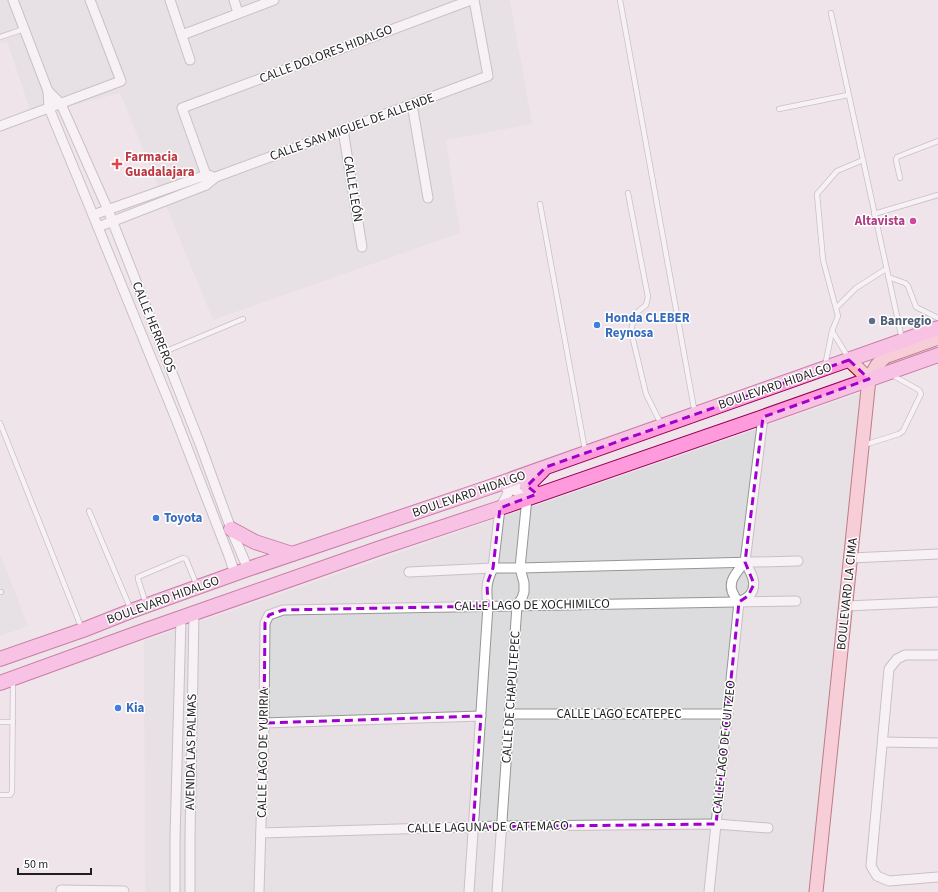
<svg xmlns="http://www.w3.org/2000/svg" width="938" height="892" font-family="'Source Sans 3',sans-serif">
  <style>
    .residential { fill: #dcdbdd }
    .lines { fill: none; stroke-linecap: round; stroke-linejoin: round }
    .lane-casing { stroke: #969696; stroke-width: 6 }
    .street-casing { stroke: #969696; stroke-width: 11 }
    .secondary-casing { stroke: #7b000e; stroke-width: 15 }
    .primary-casing { stroke: #905; stroke-width: 16 }
    .lane { stroke: #fff; stroke-width: 4.5 }
    .street { stroke: #fff; stroke-width: 9 }
    .secondary { stroke: #feb4c1; stroke-width: 13 }
    .primary { stroke: #ff9adc; stroke-width: 14 }
    .marked { fill: none; stroke: #9f00cd; stroke-width: 3; stroke-dasharray: 8 5; stroke-linejoin: round }
    .health-dot { fill: #e0444e; stroke: #fff; stroke-width: 1.5 }
    .hotel-dot { fill: #d1479c; stroke: #fff; stroke-width: 1.5 }
    .service-dot { fill: #5c6f8a; stroke: #fff; stroke-width: 1.5 }
    .shop-dot { fill: #3f7fe0; stroke: #fff; stroke-width: 1.5 }
    .labels { text-anchor: middle; dominant-baseline: central; stroke-width: 3; stroke-linejoin: round; paint-order: stroke }
    .street-label { font-size: 13px; fill: #1f1f1f; stroke: #fff }
    .health-label { font-size: 13px; font-weight: bold; fill: #be3a42; stroke: #fff; text-anchor: start }
    .hotel-label { font-size: 13px; font-weight: bold; fill: #b23c85; stroke: #fff; text-anchor: end }
    .shop-label { font-size: 13px; font-weight: bold; fill: #366cbe; stroke: #fff; text-anchor: start }
    .service-label { font-size: 13px; font-weight: bold; fill: #4e5e75; stroke: #fff; text-anchor: start }
  </style>
  <rect width="100%" height="100%" fill="#f0e4eb"/>
  <g class="residential">
    <polygon points="0,0 510,0 532,124 446,140 460,233 213,320 120,93 32,116 7,41 0,43"/>
    <polygon points="872,389 822,892 145,892 144,641"/>
    <polygon points="0,554 28,626 0,636"/>
  </g>
  <g class="lines">
    <defs>
      <g id="lane">
        <polyline points="620,0 695,414"/>
        <polyline points="831,13 902,339"/>
        <polyline points="0,37 24,29"/>
        <polyline points="779,109 848,95"/>
        <polyline points="900,178 896,160 897,157 938,141"/>
        <polyline points="628,193 648,297 646,305 635,314 631,331 646,394 661,424"/>
        <polyline points="540,204 585,450"/>
        <polyline points="874,214 938,195"/>
        <polyline points="888,277 905,283 908,286 916,307 938,318"/>
        <polyline points="836,308 856,288 886,269"/>
        <polyline points="832,331 848,357"/>
        <polyline points="164,352 243,319"/>
        <polyline points="825,366 832,331 838,316 823,260 817,194 837,171 863,160"/>
        <polyline points="0,423 82,629"/>
        <polyline points="864,445 899,434 903,431 921,394 919,390 892,375"/>
        <polyline points="89,511 131,610"/>
        <polyline points="0,592 1,592"/>
        <polyline points="146,604 138,579 138,577 183,558 186,559 197,586"/>
        <polyline points="0,722 13,722"/>
        <polyline points="0,795 10,795 12,792 13,680"/>
      </g>
      <g id="street">
        <polyline points="13,0 48,91 49,108 93,215 176,419 229,556 235,574"/>
        <polyline points="170,0 190,60"/>
        <polyline points="234,0 238,13"/>
        <polyline points="182,35 274,0"/>
        <polyline points="48,91 61,104 108,210 200,444 231,529 248,569"/>
        <polyline points="412,104 428,198"/>
        <polyline points="0,126 121,81 90,0"/>
        <polyline points="343,130 362,247"/>
        <polyline points="206,185 206,175 182,108 471,0"/>
        <polyline points="93,215 206,175 211,176"/>
        <polyline points="98,227 206,185 216,177 488,76 474,0"/>
        <polyline points="851,558 938,554"/>
        <polyline points="409,572 493,568 520,568 798,561"/>
        <path d="M740 601C743 600 747 598 749 596 759 585 751 573 745 562L763 417"/>
        <path d="M739 602C724 586 733 576 745 562"/>
        <polyline points="846,606 938,602"/>
        <polyline points="938,655 905,655 897,659 889,669 871,866 877,876 889,881 938,877"/>
        <polyline points="510,714 728,714"/>
        <polyline points="264,723 481,716"/>
        <polyline points="883,742 938,743"/>
        <polyline points="261,833 502,826 716,824 768,828"/>
        <polyline points="61,892 61,890 124,891 124,892"/>
        <polyline points="175,892 175,838 181,618"/>
        <polyline points="190,892 190,838 194,613"/>
        <polyline points="259,892 264,723 265,623 269,615 283,610 796,601"/>
        <path d="M469 892 488 606C486 590 486 582 493 568L500 508 511 488 526 479"/>
        <polyline points="497,892 517,606 522,598 524,592 524,583 520,568 527,498 511,488 506,488"/>
        <polyline points="709,892 739,602"/>
      </g>
      <g id="secondary">
        <polyline points="849,360 869,379"/>
        <polyline points="816,892 869,379 877,365 885,357 938,338"/>
      </g>
      <g id="primary">
        <polyline points="537,495 527,486 543,470"/>
        <polyline points="231,529 255,542 292,554"/>
        <polyline points="0,659 83,630 131,611 248,569 490,487 938,328"/>
        <polyline points="0,683 146,630 380,548 500,508 763,417 938,355"/>
      </g>
    </defs>
    <use href="#lane" class="lane-casing"/>
    <use href="#street" class="street-casing"/>
    <use href="#secondary" class="secondary-casing"/>
    <use href="#primary" class="primary-casing"/>
    <use href="#lane" class="lane"/>
    <use href="#street" class="street"/>
    <use href="#secondary" class="secondary"/>
    <use href="#primary" class="primary"/>
  </g>
  <path d="M0 0H938V892H0ZM849 360 869 379 763 417 745 562 754 584 748 596 739 602 716 824 473 827 481 716 264 723 265 623 269 615 283 610 488 606 487 584 493 568 500 508 537 494 527 486 546 467Z" fill="#f0e4eb" fill-opacity=".55" fill-rule="evenodd"/>
  <path class="marked" d="M849 360 869 379 763 417 745 562 754 584 748 596 739 602 716 824 473 827 481 716 264 723 265 623 269 615 283 610 488 606 487 584 493 568 500 508 537 494 527 486 546 467Z"/>
  <path class="health-dot" d="M115 158h4v4h4v4h-4v4h-4v-4h-4v-4h4z"/>
  <circle class="hotel-dot" cx="913" cy="221" r="4"/>
  <circle class="service-dot" cx="872" cy="321" r="4"/>
  <g class="shop-dot">
    <circle cx="597" cy="325" r="4"/>
    <circle cx="156" cy="518" r="4"/>
    <circle cx="118" cy="708" r="4"/>
  </g>
  <g class="labels">
    <g class="street-label">
      <text transform="translate(326 54) rotate(-21)">CALLE DOLORES HIDALGO</text>
      <text transform="translate(352 127) rotate(-20)">CALLE SAN MIGUEL DE ALLENDE</text>
      <text transform="translate(353 189) rotate(81)">CALLE LEÓN</text>
      <text transform="translate(154 327) rotate(68)">CALLE HERREROS</text>
      <text transform="translate(775 386) rotate(-19)">BOULEVARD HIDALGO</text>
      <text transform="translate(469 494) rotate(-19)">BOULEVARD HIDALGO</text>
      <text transform="translate(847 594) rotate(-84)">BOULEVARD LA CIMA</text>
      <text transform="translate(163 600) rotate(-20)">BOULEVARD HIDALGO</text>
      <text transform="translate(532 605) rotate(-1)">CALLE LAGO DE XOCHIMILCO</text>
      <text transform="translate(511 697) rotate(-86)">CALLE DE CHAPULTEPEC</text>
      <text x="619" y="714">CALLE LAGO ECATEPEC</text>
      <text transform="translate(724 747) rotate(-84)">CALLE LAGO DE CUITZEO</text>
      <text transform="translate(191 752) rotate(-89)">AVENIDA LAS PALMAS</text>
      <text transform="translate(263 753) rotate(-89)">CALLE LAGO DE YURIRIA</text>
      <text transform="translate(488 827) rotate(-1)">CALLE LAGUNA DE CATEMACO</text>
    </g>
    <g class="health-label">
      <text x="125" y="157">Farmacia<tspan x="125" dy="15">Guadalajara</tspan></text>
    </g>
    <g class="hotel-label">
      <text x="905" y="221">Altavista</text>
    </g>
    <g class="shop-label">
      <text x="605" y="318">Honda CLEBER<tspan x="605" dy="15">Reynosa</tspan></text>
      <text x="164" y="518">Toyota</text>
      <text x="126" y="708">Kia</text>
    </g>
    <g class="service-label">
      <text x="880" y="321">Banregio</text>
    </g>
  </g>
  <path d="M18 868v6h73v-6" fill="none" stroke="#1f1f1f" stroke-width="2"/>
  <text x="24" y="868" font-size="12" fill="#1f1f1f" stroke="#ffffff" stroke-width="3" paint-order="stroke">50 m</text>
</svg>
